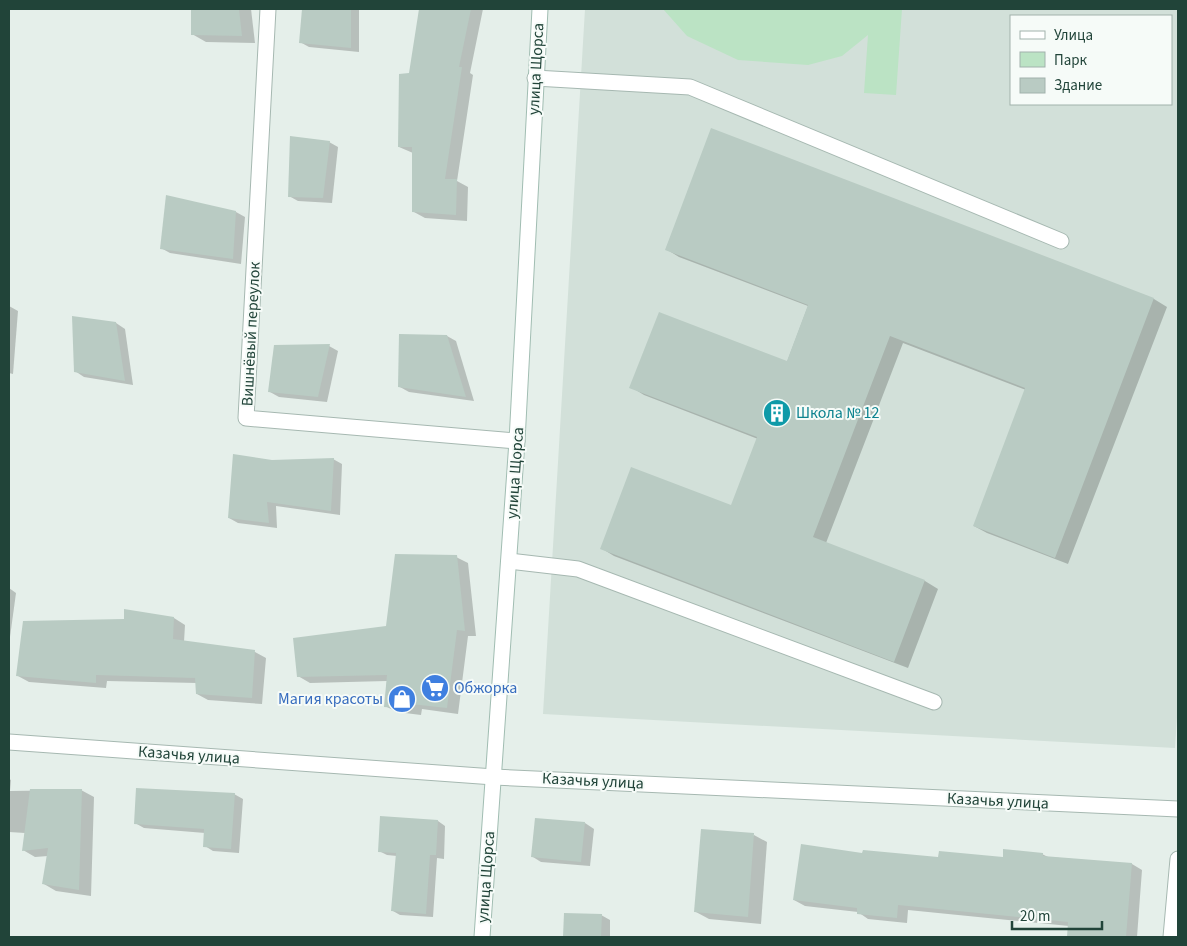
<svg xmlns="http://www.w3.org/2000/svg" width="1187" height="946" font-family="'Source Sans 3',sans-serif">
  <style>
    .built { fill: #d2e0d9; fill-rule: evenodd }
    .green { fill: #bbe3c4 }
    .shadow { fill: #0003 }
    .building { fill: #b9cbc3 }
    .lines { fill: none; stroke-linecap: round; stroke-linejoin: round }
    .lane-casing { stroke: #a6b8b1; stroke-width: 17 }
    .street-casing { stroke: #a6b8b1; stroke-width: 17 }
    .secondary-casing { stroke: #a1bdb2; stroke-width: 17 }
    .lane { stroke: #fff; stroke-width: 15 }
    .street { stroke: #fff; stroke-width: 15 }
    .secondary { stroke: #fff; stroke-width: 15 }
    .labels { text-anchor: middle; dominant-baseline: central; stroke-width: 4; stroke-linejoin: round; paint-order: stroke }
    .street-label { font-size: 16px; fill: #214439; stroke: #f6fbf8 }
    .culture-label { font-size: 16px; fill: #0d838f; stroke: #f6fbf8; text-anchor: start }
    .shop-label { font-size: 16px; fill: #366cbe; stroke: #f6fbf8; text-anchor: start }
  </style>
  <rect width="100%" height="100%" fill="#e5efea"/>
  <path class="built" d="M585 9H1178V702L1175 748 543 714ZM1011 16H1171V104H1011Z"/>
  <polygon class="green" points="663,9 902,9 896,95 864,93 868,35 842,56 808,65 738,60 687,36"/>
  <g class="shadow">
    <polygon points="192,9 251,9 255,43 206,42 192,34"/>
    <polygon points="304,9 359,9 359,52 309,47 300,42"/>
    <polygon points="420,9 483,9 470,73 473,75 457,181 468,187 467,221 425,218 414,212 413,153 399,147"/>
    <polygon points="712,130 1154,299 1167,307 1068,564 987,533 974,526 1026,390 903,343 826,543 925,581 938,589 908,668 614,556 601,548 732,507 758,439 644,395 631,387 787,362 808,306 679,257 666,249"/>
    <polygon points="329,142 338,147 332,203 298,201 289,196"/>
    <polygon points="236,212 245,217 241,264 170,253 161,248"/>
    <polygon points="9,306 18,311 13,374 9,373"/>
    <polygon points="116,323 125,329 133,385 84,377 75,371"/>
    <polygon points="447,336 456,341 474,401 409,392 400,387"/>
    <polygon points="329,346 338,351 327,402 279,397 270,392"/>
    <polygon points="333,459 342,464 340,515 276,506 277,528 238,523 229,518 272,461"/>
    <polygon points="456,557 468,563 476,636 468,636 458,714 422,709 421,715 397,712 385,706 387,681 310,683 298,676 387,628"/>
    <polygon points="9,588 16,593 10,637 9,637"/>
    <polygon points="126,611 174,618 185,625 184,642 255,652 266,658 262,704 208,700 197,694 197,683 107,681 106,688 29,682 18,676 125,620"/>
    <polygon points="9,779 11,780 10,791 81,790 94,797 91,896 56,891 44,884 48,856 35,857 23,850 25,833 9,832"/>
    <polygon points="234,794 243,799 239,853 213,851 205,846 205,833 144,828 135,823"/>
    <polygon points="381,818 438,821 445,826 444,859 437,858 433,917 400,915 393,911 397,856 387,855 379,851"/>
    <polygon points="585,823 594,829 590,866 541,862 533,857"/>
    <polygon points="754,835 767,842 761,924 709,919 696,912"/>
    <polygon points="863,854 939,858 1004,858 1042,854 1048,857 1132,864 1142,870 1137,937 1068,937 1069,926 908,910 907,923 868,919 858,912 805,906 794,900"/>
    <polygon points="565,914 601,915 610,920 610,937 564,937"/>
  </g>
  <g class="building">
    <polygon points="191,9 239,9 242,36 191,35"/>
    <polygon points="302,9 351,9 351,48 299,43"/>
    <polygon points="419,9 471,9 459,67 462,67 445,179 457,179 456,215 412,212 412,147 398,147 399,74 409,73"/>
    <polygon points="711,128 1154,298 1055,558 973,526 1025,388 890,336 813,537 925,580 894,662 600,549 631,467 731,505 757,437 629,388 659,312 787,361 808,305 665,250"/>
    <polygon points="290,136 330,141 323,198 288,197"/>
    <polygon points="166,195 236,211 233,259 160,249"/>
    <polygon points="72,316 116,322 125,381 74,372"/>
    <polygon points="399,334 447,335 466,397 398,387"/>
    <polygon points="330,344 318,397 268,392 274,345"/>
    <polygon points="233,454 272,460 334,458 331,511 267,502 269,523 228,518"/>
    <polygon points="395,554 457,555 465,631 457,630 447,708 411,704 410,709 384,707 387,675 297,677 293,638 386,626"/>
    <polygon points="124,609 174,617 173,639 255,650 252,698 196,694 195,678 96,675 96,683 16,676 23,621 124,619"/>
    <polygon points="136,788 235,793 231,849 203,847 204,829 134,824"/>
    <polygon points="30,789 82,789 79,890 42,884 48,848 22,851"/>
    <polygon points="380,816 438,820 436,855 430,855 426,914 391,911 396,853 378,852"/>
    <polygon points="535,818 585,822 581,862 531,857"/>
    <polygon points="701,829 754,833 748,917 694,912"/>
    <polygon points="801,844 862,853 863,850 938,857 939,851 1003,857 1003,849 1043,853 1043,856 1132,863 1126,937 1067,937 1068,922 898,905 897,918 857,914 857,908 793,900"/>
    <polygon points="564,913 602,914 601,937 563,937"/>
  </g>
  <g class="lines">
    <defs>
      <g id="lane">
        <polyline points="535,78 690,87 1061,241"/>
        <polyline points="509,561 578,569 934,702"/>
      </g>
      <g id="street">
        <polyline points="268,9 246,418 517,441"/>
        <polyline points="9,742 494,777 1178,809"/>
        <polyline points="1171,937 1178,859"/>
      </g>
      <polyline id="secondary" points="482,937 517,441 540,9"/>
    </defs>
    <use href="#lane" class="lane-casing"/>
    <use href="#street" class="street-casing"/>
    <use href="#secondary" class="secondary-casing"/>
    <use href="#lane" class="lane"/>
    <use href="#street" class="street"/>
    <use href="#secondary" class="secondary"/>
  </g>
  <defs>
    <symbol id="building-disc" viewBox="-11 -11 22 22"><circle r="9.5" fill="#0f9aa8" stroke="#f6fbf8"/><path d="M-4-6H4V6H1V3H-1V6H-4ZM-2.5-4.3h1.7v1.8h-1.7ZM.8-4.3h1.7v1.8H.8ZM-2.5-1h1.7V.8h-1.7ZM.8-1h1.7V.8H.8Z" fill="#fff"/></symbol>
    <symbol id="supermarket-disc" viewBox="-11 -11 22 22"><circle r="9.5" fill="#3f7fe0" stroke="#f6fbf8"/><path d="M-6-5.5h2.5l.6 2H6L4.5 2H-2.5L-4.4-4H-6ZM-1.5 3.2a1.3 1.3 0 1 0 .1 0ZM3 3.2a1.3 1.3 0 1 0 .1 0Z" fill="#fff"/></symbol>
    <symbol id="shop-disc" viewBox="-11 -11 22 22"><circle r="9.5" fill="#3f7fe0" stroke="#f6fbf8"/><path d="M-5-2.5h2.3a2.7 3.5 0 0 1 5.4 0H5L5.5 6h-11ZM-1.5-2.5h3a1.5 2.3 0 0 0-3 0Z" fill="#fff"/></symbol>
  </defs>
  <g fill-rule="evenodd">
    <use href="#building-disc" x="761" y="397" width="32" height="32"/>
    <use href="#supermarket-disc" x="419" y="672" width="32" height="32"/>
    <use href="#shop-disc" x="386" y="683" width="32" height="32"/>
  </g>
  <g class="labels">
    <g class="street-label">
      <text transform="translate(536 69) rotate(-87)">улица Щорса</text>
      <text transform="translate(251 334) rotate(-87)">Вишнёвый переулок</text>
      <text transform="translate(515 473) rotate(-86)">улица Щорса</text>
      <text transform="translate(189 755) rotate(4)">Казачья улица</text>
      <text transform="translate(593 781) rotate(3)">Казачья улица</text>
      <text transform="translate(998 801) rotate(3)">Казачья улица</text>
      <text transform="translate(486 877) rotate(-86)">улица Щорса</text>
    </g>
    <g class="culture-label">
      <text x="796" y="413">Школа № 12</text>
    </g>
    <g class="shop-label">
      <text x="454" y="688">Обжорка</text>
      <text x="383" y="699" text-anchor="end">Магия красоты</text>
    </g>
  </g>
  <rect width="1187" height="946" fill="none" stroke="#214439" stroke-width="20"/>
  <rect x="1010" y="15" width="162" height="90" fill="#f6fbf8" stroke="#a1b2ac"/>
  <rect x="1020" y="31" width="25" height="8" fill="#ffffff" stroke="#a1b2ac"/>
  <text x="1054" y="40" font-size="15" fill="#214439">Улица</text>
  <rect x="1020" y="52" width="25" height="15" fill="#bbe3c4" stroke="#a1b2ac"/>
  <text x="1054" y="65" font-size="15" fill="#214439">Парк</text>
  <rect x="1020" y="78" width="25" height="15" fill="#b9cbc3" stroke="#a1b2ac"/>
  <text x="1054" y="90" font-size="15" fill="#214439">Здание</text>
  <path d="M1012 921v8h90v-8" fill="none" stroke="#214439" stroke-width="2.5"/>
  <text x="1020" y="921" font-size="15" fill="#214439" stroke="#f6fbf8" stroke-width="4" paint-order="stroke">20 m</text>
</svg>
